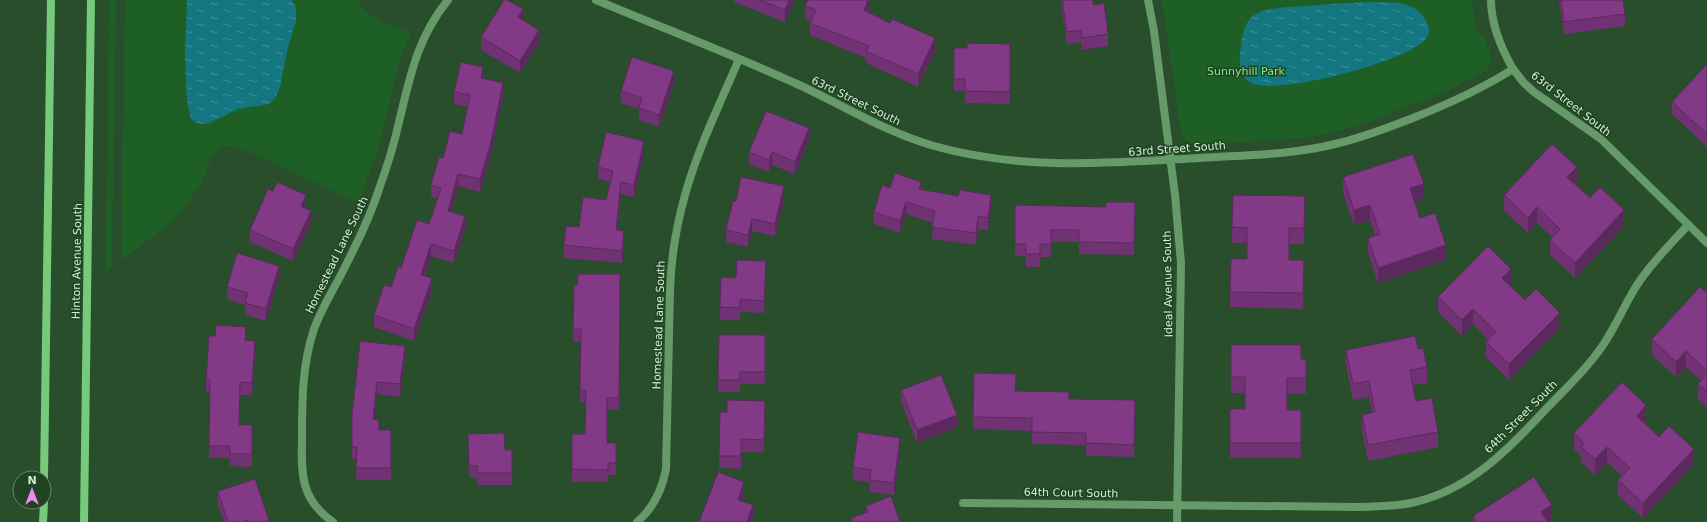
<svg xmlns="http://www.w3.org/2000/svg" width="1707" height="522" font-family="'DejaVu Sans',sans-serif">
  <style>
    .green { fill: #1d5f25 }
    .water { fill: url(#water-ripples) }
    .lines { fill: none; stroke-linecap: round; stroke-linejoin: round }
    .minor { stroke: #679a69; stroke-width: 8 }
    .secondary { stroke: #77c97c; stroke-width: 8 }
    .wall { fill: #703273 }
    .shaded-wall { fill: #5b295e }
    .building { fill: #823a86; stroke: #5b295e }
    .labels { text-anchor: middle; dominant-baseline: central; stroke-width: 3; stroke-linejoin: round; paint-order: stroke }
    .park-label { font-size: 11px; fill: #81ed88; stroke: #1e4421 }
    .street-label { font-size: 11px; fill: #d6ecd6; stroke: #1e4421 }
  </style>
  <defs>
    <pattern id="water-ripples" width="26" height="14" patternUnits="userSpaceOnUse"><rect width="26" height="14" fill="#147680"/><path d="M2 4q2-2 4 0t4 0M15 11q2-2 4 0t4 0" fill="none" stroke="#419097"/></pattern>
  </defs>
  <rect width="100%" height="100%" fill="#284e2b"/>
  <g class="green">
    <polygon points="109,0 116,0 112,266 106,272"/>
    <path d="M125 0H358C369 20 391 25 411 32L398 65 380 143 359 203 245 150C237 147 227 143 219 149 210 156 207 172 202 181 198 188 194 194 190 200 172 225 145 243 121 260Z"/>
    <polygon points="1162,0 1472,0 1476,32 1484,36 1492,58 1490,65 1487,70 1449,90 1369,122 1330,133 1305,138 1194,145 1185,140 1181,132"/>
  </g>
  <g class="water">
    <polygon points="187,0 292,0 296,8 296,21 288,47 280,87 276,97 269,104 238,109 210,123 202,124 196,123 191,119 187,101 185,57"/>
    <path d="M1380 2C1400 2 1420 4 1428 25 1430 31 1429 37 1424 41 1403 62 1277 96 1251 83 1240 77 1239 64 1240 53 1242 42 1242 28 1250 19 1253 15 1258 13 1263 11 1276 7 1291 7 1305 6 1330 4 1355 2 1380 2Z"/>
  </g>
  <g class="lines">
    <g class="minor">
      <path d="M596 0C663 28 731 54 797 84 843 105 885 132 934 146 1023 171 1110 163 1200 158 1245 155 1291 155 1335 144 1362 138 1387 128 1413 118 1448 104 1482 89 1513 69L1524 83 1534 92 1601 139 1707 243"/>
      <polyline points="1148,0 1154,31 1175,195 1181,263 1177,522"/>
      <path d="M1491 0C1491 25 1501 48 1513 69"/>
      <path d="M963 503 1357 507C1375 506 1393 507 1411 503 1468 491 1507 451 1545 410 1563 391 1583 373 1598 352 1615 330 1624 304 1639 282 1653 261 1671 244 1688 225"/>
      <path d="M333 522C301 500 301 474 302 439 302 401 302 365 314 329 322 307 334 289 344 269 357 243 370 217 379 189 387 167 394 145 399 122 410 77 417 38 448 0"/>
      <path d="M637 522C654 508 662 490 666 469L670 291C671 259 676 227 685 195 698 148 720 104 739 59"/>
    </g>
    <g class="secondary">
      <polyline points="44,478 51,0"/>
      <polyline points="43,522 44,502"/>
      <polyline points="84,522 91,0"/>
    </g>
  </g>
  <g class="wall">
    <polygon points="734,0 793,0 793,3 785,22 734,2"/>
    <polygon points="870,0 870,7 868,12 935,51 918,87 866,63 866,58 810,35 810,23 811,21 805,19 805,6"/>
    <polygon points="1061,0 1093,0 1093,5 1108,34 1108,46 1082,50 1081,42 1067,44 1061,4"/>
    <polygon points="1559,0 1623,0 1625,14 1625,26 1564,34"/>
    <polygon points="523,20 539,42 520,73 481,50 481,37"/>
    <polygon points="1010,44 1010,104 965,103 965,91 954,91 954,48 967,48"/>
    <polygon points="1707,64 1707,147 1672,114 1672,102"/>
    <polygon points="483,79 503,96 491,154 480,192 458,186 451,212 465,229 454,263 431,256 425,276 432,291 414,341 374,327 374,315 401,268 429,224 438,199 431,197 431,185 443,158 462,134 468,107 454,104 454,92"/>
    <polygon points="674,83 659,127 639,120 639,109 621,103 621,91"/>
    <polygon points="809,140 795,174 772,165 769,172 749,164 749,152"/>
    <polygon points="644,153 634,197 621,194 617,231 624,244 622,263 564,258 564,245 579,227 606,200 610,182 598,179 598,167"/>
    <polygon points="1343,177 1424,199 1415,202 1420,218 1446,260 1378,283 1368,253 1368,238 1375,235 1370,220 1354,225 1343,193"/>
    <polygon points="1577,182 1575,184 1590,198 1624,226 1575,278 1550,255 1550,240 1552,237 1537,223 1528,233 1504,211 1504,195"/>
    <polygon points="890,188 921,190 991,207 988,230 978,229 976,245 932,239 933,223 906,214 900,233 874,224 874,212"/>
    <polygon points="784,199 775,236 752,231 748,247 726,242 726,230 736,201"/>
    <polygon points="1135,202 1134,255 1079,254 1079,242 1051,242 1051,257 1040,257 1040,267 1026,267 1026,256 1015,256 1015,205 1106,207"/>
    <polygon points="306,207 305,208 311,223 293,261 250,242 250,230"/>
    <polygon points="1305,211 1304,244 1289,244 1289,260 1304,275 1303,309 1230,307 1230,292 1247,259 1247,243 1232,243 1232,227"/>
    <polygon points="766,273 764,313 740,312 740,320 720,320 720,307 736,278"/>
    <polygon points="620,274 619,410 607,410 607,443 616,443 616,475 608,475 608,482 572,482 572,434 585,434 586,402 580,402 581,342 573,342 574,285 577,285"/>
    <polygon points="279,278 266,321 245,315 245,305 227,299 227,287"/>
    <polygon points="1511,285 1510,286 1525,300 1560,328 1509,380 1486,357 1486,342 1488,340 1473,324 1462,336 1438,312 1438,297"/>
    <polygon points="1707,293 1707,408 1698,399 1698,384 1701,381 1686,367 1676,377 1652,355 1652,339"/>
    <polygon points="719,335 765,335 765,384 740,384 740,392 718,392"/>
    <polygon points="246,340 255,353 252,395 240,395 239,425 252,425 252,467 230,466 230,458 209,458 210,393 206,392 206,380"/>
    <polygon points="360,341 405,358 400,397 377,394 374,419 379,430 391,430 391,480 356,480 357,459 352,459 352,416"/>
    <polygon points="1231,345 1301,359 1306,359 1306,394 1287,394 1287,410 1301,410 1301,458 1230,458 1230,409 1245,409 1245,393 1231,393"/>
    <polygon points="1418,349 1427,367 1427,383 1413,385 1416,401 1438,432 1438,447 1368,461 1362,430 1362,415 1372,412 1369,397 1353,400 1346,365 1346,350"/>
    <polygon points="901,390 957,427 917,443 901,402"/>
    <polygon points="1016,391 1069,399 1135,400 1134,457 1086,456 1086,445 1032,444 1032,431 973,429 973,417"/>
    <polygon points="765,401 764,452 741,452 741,469 719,468 720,412 727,412"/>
    <polygon points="1646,421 1644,423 1659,437 1694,464 1643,518 1618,495 1618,480 1622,476 1607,462 1595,475 1581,462 1581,456 1574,449 1574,433"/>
    <polygon points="468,434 505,450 512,450 512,485 477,485 477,478 469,478"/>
    <polygon points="900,450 894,495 870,492 870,482 853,480 853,467"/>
    <polygon points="218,491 269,522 224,522 218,504"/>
    <polygon points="866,506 900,522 851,522 851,518 866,513"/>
    <polygon points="1473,516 1552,520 1549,522 1473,522"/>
  </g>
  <g class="shaded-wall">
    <polygon points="789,0 793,0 793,3 785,22 785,10"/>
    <polygon points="868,0 870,0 870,7 864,23 864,10"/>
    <polygon points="523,9 523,22 518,17"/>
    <polygon points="539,30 539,42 520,73 520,61"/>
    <polygon points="935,38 935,51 918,87 918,74"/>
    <polygon points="483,67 483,79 481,78"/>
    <polygon points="674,71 674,83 659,127 659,115"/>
    <polygon points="503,83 503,96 491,154 480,192 480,179"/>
    <polygon points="809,128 809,140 795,174 795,162"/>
    <polygon points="644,141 644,153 634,197 634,185"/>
    <polygon points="772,152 772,165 769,172 769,160"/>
    <polygon points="1577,167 1577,182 1567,192 1567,177"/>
    <polygon points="458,174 458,186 448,223 448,211"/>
    <polygon points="621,182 621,194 616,243 616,230"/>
    <polygon points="921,182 921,194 919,189"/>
    <polygon points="1424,184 1424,199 1410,204 1410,188"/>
    <polygon points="784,186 784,199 775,236 775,224"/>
    <polygon points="306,195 306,207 301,219 301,206"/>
    <polygon points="991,195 991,207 988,230 988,218"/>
    <polygon points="906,202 906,214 900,233 900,221"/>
    <polygon points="1370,205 1370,220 1354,225 1354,210"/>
    <polygon points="1537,207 1537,223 1528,233 1528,218"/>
    <polygon points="1624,210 1624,226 1575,278 1575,263"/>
    <polygon points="311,211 311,223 293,261 293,249"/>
    <polygon points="465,216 465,229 454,263 454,251"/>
    <polygon points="978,216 978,229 976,245 976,233"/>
    <polygon points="752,219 752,231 748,247 748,235"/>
    <polygon points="624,231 624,244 622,263 622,251"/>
    <polygon points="431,244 431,256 421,287 421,275"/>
    <polygon points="1446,245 1446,260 1378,283 1378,268"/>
    <polygon points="766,261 766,273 764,313 764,301"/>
    <polygon points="279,266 279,278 266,321 266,309"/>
    <polygon points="1511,269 1511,285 1502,293 1502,278"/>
    <polygon points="432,278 432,291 414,341 414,329"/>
    <polygon points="1473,309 1473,324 1462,336 1462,320"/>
    <polygon points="1560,313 1560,328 1509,380 1509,364"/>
    <polygon points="255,341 255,353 252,395 252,383"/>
    <polygon points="405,346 405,358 400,397 400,384"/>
    <polygon points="1686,351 1686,367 1676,377 1676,362"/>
    <polygon points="377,382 377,394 373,432 373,419"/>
    <polygon points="1646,405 1646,421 1637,431 1637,416"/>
    <polygon points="957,415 957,427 917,443 917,430"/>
    <polygon points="900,438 900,450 894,495 894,483"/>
    <polygon points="1607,447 1607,462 1595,475 1595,459"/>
    <polygon points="1694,449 1694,464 1643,518 1643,503"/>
    <polygon points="744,482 744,494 738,512 738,500"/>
    <polygon points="753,505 753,517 751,522 747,522"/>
    <polygon points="1552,505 1552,520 1549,522 1541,522 1541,512"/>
  </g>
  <g class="building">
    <polygon points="504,0 507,0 523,9 518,17 539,30 520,61 481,37"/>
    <polygon points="760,0 789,0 785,10"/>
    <polygon points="808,0 868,0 864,10 890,23 892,19 935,38 918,74 866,51 869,46 810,23 816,10 805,6"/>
    <polygon points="1062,0 1093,0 1093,5 1104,3 1108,34 1082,38 1081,30 1067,32"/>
    <polygon points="1561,0 1623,0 1625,14 1564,22"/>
    <polygon points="967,43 1010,44 1010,92 965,91 965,79 954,79 954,48 967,48"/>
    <polygon points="632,57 674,71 659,115 639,108 642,98 621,91"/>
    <polygon points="461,62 483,67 481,78 503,83 491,142 480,179 458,174 448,211 465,216 454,251 431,244 421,275 432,278 414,329 374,315 384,285 391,287 398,267 401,268 417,220 429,224 441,188 431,185 439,157 443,158 450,131 462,134 470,95 454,92"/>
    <polygon points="1707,64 1707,134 1672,102"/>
    <polygon points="766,111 809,128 795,162 772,152 769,160 749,152"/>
    <polygon points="606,132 644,141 634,185 621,182 616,230 624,231 622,251 564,245 566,226 579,227 583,197 606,200 613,171 598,167"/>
    <polygon points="1552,144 1577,167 1567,177 1590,198 1600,187 1624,210 1575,263 1550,240 1560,229 1537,207 1528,218 1504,195"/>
    <polygon points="1413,154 1424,184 1410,188 1420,218 1435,213 1446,245 1378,268 1368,238 1380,234 1370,205 1354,210 1343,177"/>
    <polygon points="895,173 921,182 919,189 958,196 960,190 991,195 988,218 978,216 976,233 932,227 935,211 906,202 900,221 874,212 882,185 890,188"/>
    <polygon points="741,177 784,186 775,224 752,219 748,235 726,230 733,201 736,201"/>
    <polygon points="277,182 306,195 301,206 311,211 293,249 250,230 268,189 273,191"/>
    <polygon points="1233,195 1305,196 1304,228 1289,228 1289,260 1304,260 1303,293 1230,292 1231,259 1247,259 1247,228 1232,227"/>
    <polygon points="1106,202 1135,202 1134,243 1079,242 1079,230 1051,230 1051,244 1040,244 1040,254 1026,254 1026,244 1015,244 1015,205 1106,207"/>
    <polygon points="1488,246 1511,269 1502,278 1525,300 1536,289 1560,313 1509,364 1486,342 1496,332 1473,309 1462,320 1438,297"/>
    <polygon points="237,253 279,266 266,309 245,303 248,293 227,287"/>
    <polygon points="737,260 766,261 764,301 740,299 740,308 720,307 721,277 736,278"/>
    <polygon points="578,274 620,274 619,398 607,398 607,443 616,443 616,463 608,463 608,470 572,469 572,434 585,434 586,390 580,390 581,329 573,329 574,285 577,285"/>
    <polygon points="1700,287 1707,293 1707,371 1686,351 1676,362 1652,339"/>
    <polygon points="216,325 246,327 245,340 255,341 252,383 240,382 239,425 252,425 252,454 230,454 230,446 209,446 210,380 206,380 209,336 215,336"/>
    <polygon points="719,335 765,335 765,372 740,372 740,380 718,380"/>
    <polygon points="1415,336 1418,349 1423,348 1427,367 1410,370 1416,401 1432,398 1438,432 1368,445 1362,415 1375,412 1369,381 1353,384 1346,350"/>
    <polygon points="360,341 405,346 400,384 377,382 373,419 379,420 379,430 391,430 391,468 356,468 357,447 352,447 352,416"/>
    <polygon points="1231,345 1301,345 1301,359 1306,359 1306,378 1287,378 1287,410 1301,410 1301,443 1230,443 1230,409 1245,409 1245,377 1231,377"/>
    <polygon points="974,373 1016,374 1015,391 1069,392 1069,399 1135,400 1134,445 1086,443 1086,433 1032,432 1032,418 973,417"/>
    <polygon points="1707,374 1707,392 1698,384"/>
    <polygon points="941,375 957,415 917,430 901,390"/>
    <polygon points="1622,382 1646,405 1637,416 1659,437 1669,426 1694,449 1643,503 1618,480 1630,468 1607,447 1595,459 1581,447 1584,443 1574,433"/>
    <polygon points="727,400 765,401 764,440 741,439 741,456 719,456 720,412 727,412"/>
    <polygon points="858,432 900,438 894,483 870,480 871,470 853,467"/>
    <polygon points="504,433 505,450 512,450 512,473 477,473 477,466 469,466 468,434"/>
    <polygon points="718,472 744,482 738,500 753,505 747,522 699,522"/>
    <polygon points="1534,477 1552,505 1541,512 1548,522 1477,522 1473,516"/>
    <polygon points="255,479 269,520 263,522 248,522 248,520 243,522 228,522 218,491"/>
    <polygon points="891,496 900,522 853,522 851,518 868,512 866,506"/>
  </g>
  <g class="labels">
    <g class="park-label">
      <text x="1246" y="71">Sunnyhill Park</text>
    </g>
    <g class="street-label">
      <text transform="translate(856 101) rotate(26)">63rd Street South</text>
      <text transform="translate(1571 104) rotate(38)">63rd Street South</text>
      <text transform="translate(1177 149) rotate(-4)">63rd Street South</text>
      <text transform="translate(337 255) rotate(-64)">Homestead Lane South</text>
      <text transform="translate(77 261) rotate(-89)">Hinton Avenue South</text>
      <text transform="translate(1168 284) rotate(-91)">Ideal Avenue South</text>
      <text transform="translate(659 325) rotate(-88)">Homestead Lane South</text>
      <text transform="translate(1521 417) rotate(-45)">64th Street South</text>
      <text transform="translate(1071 493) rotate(1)">64th Court South</text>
    </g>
  </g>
  <g transform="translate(32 490)"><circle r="19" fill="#1e4421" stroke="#688769"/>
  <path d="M0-3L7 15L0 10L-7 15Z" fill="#f08bf5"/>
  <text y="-6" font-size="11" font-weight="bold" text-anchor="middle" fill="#d6ecd6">N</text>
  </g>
</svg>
